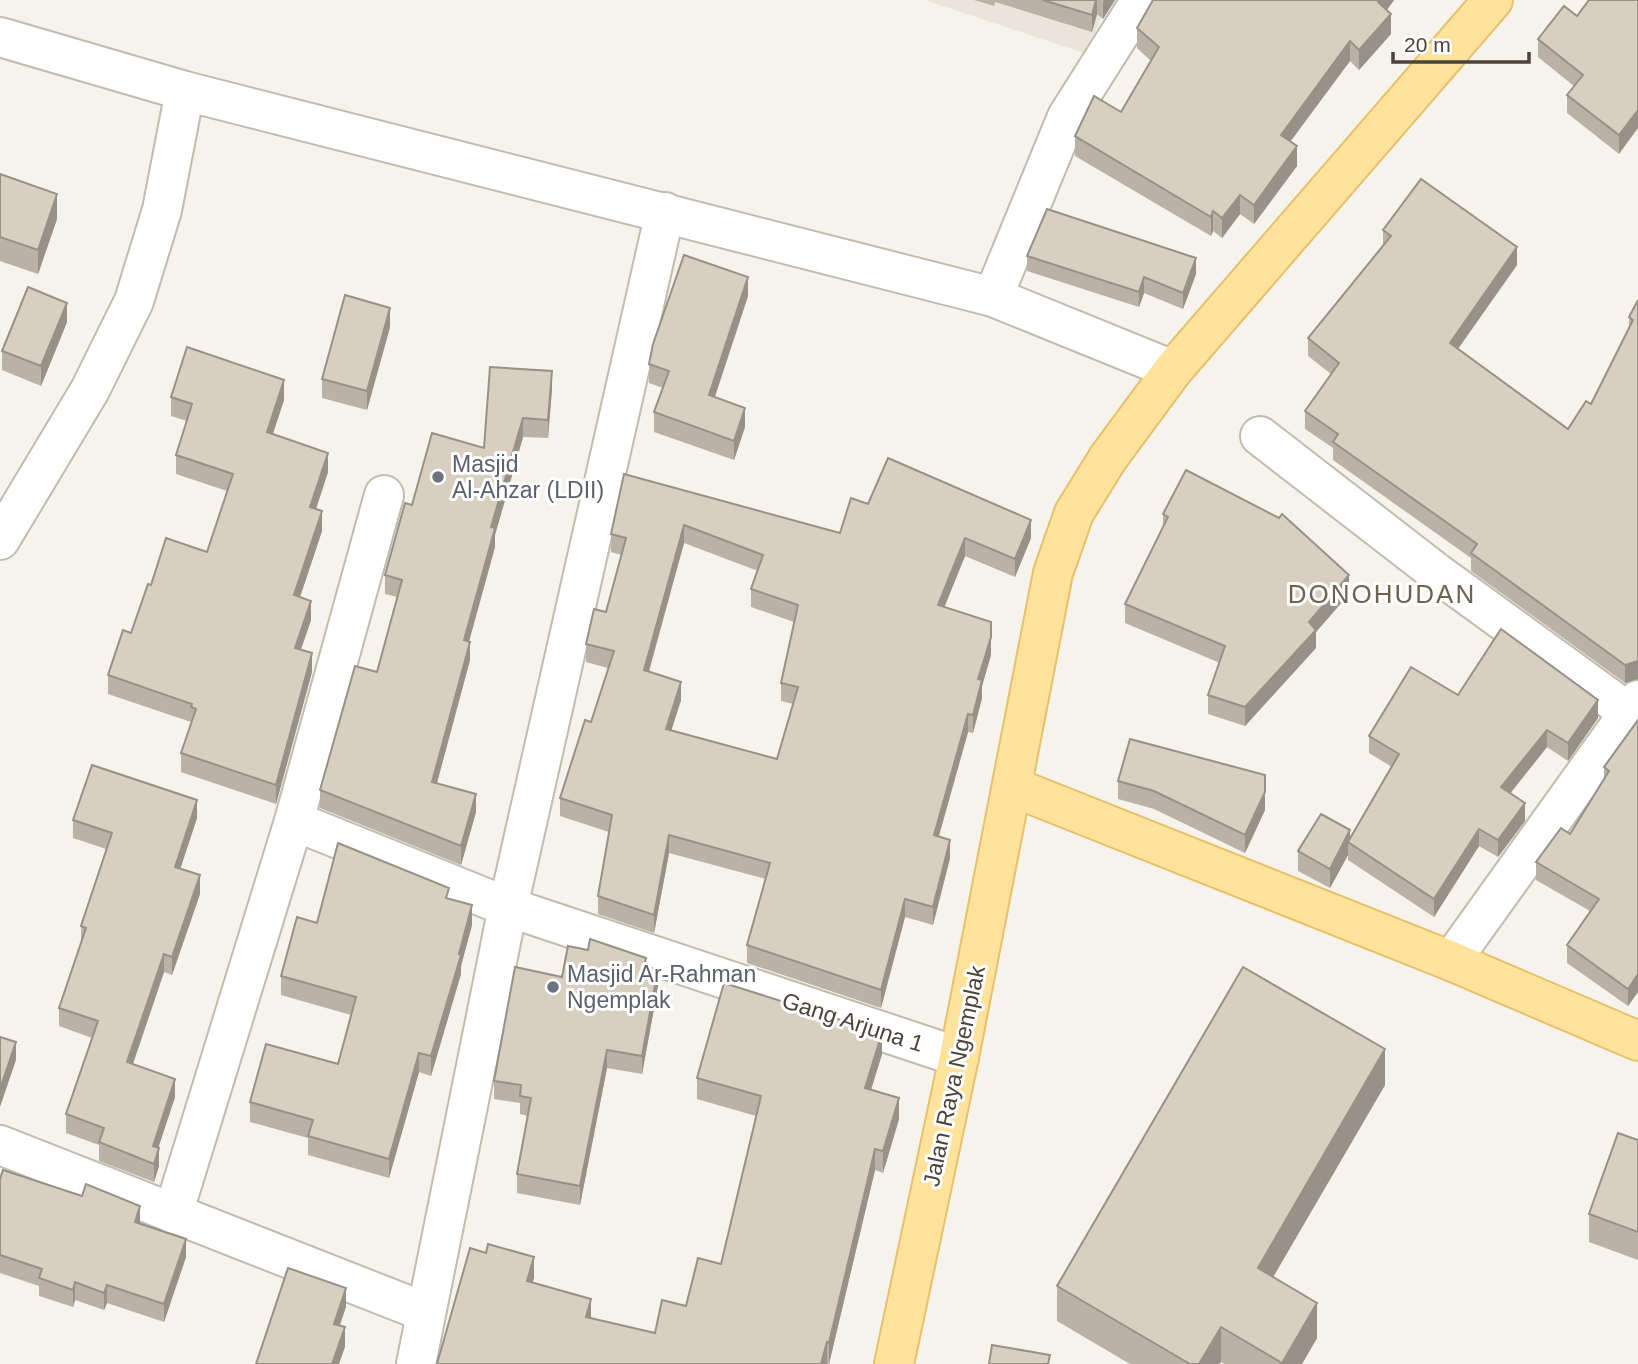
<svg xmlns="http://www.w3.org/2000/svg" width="1638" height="1364" font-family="Helvetica,sans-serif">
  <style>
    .residential { fill: #eae5da }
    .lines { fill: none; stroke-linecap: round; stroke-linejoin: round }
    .minor-casing { stroke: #c2bbae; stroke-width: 42 }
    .major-casing { stroke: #e6c16a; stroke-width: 42 }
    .minor { stroke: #fff; stroke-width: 38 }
    .major { stroke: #ffe39c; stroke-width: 38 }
    .wall { fill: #bab2a6; fill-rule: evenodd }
    .shaded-wall { fill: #979187 }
    .building { fill: #d8cfc1; stroke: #979187; stroke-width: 2; fill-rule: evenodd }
    .worship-dot { fill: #6b7280; stroke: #fff; stroke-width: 2.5 }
    .labels { text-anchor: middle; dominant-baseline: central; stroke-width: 6; stroke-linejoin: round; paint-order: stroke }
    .worship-label { font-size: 23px; fill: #5b616d; stroke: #fff; text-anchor: start }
    .street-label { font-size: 23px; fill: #4b4439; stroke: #fff }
    .quarter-label { font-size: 26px; letter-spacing: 2px; fill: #6e6250; stroke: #fff }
  </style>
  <rect width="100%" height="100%" fill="#f6f3ec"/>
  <polygon class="residential" points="925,0 1108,0 1087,54"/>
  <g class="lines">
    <defs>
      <g id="minor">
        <polyline points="0,37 185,91 993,297 1173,370"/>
        <polyline points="993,297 1067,117 1141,0"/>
        <polyline points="1260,436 1437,573 1628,712"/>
        <polyline points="0,540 90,390 134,301 162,210 185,91"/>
        <polyline points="294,821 508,907 959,1057"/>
        <polyline points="1451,961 1638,700"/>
        <polyline points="0,1145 425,1312"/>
        <polyline points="173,1214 294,821 384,495"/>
        <polyline points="416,1364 508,907 665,212"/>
      </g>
      <g id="major">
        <polyline points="1013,787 1451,961 1638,1041"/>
        <polyline points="894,1364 959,1057 1053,573 1074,513 1108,458 1173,370 1493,0"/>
      </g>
    </defs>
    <use href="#minor" class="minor-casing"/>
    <use href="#major" class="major-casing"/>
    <use href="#minor" class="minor"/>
    <use href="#major" class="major"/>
  </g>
  <g class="wall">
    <polygon points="974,0 1115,0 1103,19 1097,14 1092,32 995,2 994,6"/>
    <polygon points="1153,0 1394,0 1387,10 1391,34 1359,70 1350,61 1290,142 1297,166 1254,224 1240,214 1222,238 1213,231 1211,236 1075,156 1075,136 1121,112 1151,61 1137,48 1137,28"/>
    <polygon points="1638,0 1619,154 1567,113 1567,95 1574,86 1538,57 1538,39 1577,16"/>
    <polygon points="0,174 57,219 38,274 0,261"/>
    <polygon points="1383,230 1517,265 1458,349 1568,429 1591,404 1629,329 1629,317 1638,300 1638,679 1625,683 1471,571 1471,558 1333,460 1333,448 1305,429 1305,411 1331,374 1308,356 1308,338 1383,247"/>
    <polygon points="1027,256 1196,274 1183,309 1144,293 1139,307 1027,271"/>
    <polygon points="748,296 715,397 745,427 734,460 654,432 654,412 663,388 649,383 649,364"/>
    <polygon points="67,322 41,386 2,370 2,351"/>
    <polygon points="390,327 367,410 322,398 322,379"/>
    <polygon points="552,389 548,438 523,437 495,535 495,547 469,642 470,660 437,783 476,812 461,865 320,808 320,790 377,672 397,597 385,594 385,575 412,505 484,448"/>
    <polygon points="171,397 284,400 273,434 328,472 316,509 322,531 300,597 311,620 301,649 312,672 276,804 181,772 181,753 191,722 108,694 108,675 131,633 151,585 207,552 227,491 176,474 176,455 187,421 171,416"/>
    <path d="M624 474 840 533 868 504 1031 538 1015 577 965 556 944 607 991 655 982 686V698L973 733 968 732 939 836 950 858 933 925 905 917 881 1008 747 963V945L766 879 669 853 654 933 598 914V896L609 832 560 816V798L591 722 608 668 586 662V644L606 612 622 555 611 552V534ZM684 543 758 571 751 589V607L794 622 781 683V701L793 704 777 759 671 731 681 700 649 672Z"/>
    <polygon points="1163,514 1349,594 1316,632 1316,648 1245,726 1208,714 1208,695 1220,663 1125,623 1125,604 1163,527"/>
    <polygon points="1458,695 1598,718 1568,761 1547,747 1510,793 1525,821 1498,857 1479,846 1434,917 1348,860 1348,855 1330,888 1298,871 1298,851 1350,837 1392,767 1369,753 1369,736"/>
    <polygon points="1638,720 1638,992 1628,1006 1567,963 1567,945 1590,911 1536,880 1536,862 1570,834 1604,779 1604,767"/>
    <polygon points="1118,781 1265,810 1245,853 1154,809 1118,799"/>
    <polygon points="197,818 180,869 200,894 172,975 164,972 133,1064 175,1097 158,1148 159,1166 154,1182 99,1161 99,1145 66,1133 66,1114 92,1038 59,1026 59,1008 81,942 81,926 106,849 73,838 73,820"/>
    <polygon points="449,899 472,925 461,966 461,974 431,1076 419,1072 389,1178 308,1155 308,1138 250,1122 250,1102 338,1064 351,1015 281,995 281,976 317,923"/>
    <polygon points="646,967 658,987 642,1074 607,1068 580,1205 517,1193 517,1174 528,1116 520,1114 520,1103 494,1099 494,1081 562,977"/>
    <polygon points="882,1054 871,1090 899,1119 883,1173 875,1170 829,1364 437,1364 534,1278 532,1283 591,1318 655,1333 686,1306 721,1264 756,1116 697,1099 697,1078"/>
    <polygon points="1385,1085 1273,1277 1317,1338 1302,1364 1224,1364 1221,1362 1219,1364 1130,1364 1057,1321 1057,1286"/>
    <polygon points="1638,1140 1638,1260 1589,1242 1589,1214"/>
    <polygon points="0,1179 82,1196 140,1224 186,1257 164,1322 107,1303 104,1310 75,1300 73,1307 39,1296 39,1286 0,1273"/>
  </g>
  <g class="shaded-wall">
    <polygon points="1096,0 1097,0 1097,14 1092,32 1092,15"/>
    <polygon points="1104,0 1115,0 1103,19 1103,2"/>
    <polygon points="1380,0 1394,0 1378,22 1378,2"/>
    <polygon points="1391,14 1391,34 1359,70 1359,50"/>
    <polygon points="1350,41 1350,61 1281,154 1281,135"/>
    <polygon points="1638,110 1638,128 1619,154 1619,135"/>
    <polygon points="1297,146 1297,166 1254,224 1254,205"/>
    <polygon points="57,194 57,219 38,274 38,250"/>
    <polygon points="1240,195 1240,214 1222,238 1222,218"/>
    <polygon points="1213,211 1213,231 1211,236 1211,217"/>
    <polygon points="1517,247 1517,265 1450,360 1450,343"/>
    <polygon points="1196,258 1196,274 1183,309 1183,293"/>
    <polygon points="748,277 748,296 709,414 709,395"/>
    <polygon points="1144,277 1144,293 1139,307 1139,292"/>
    <polygon points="67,303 67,322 41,386 41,366"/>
    <polygon points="390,308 390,327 367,410 367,391"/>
    <polygon points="552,371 552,389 548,438 548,420"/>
    <polygon points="284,380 284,400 267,451 267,432"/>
    <polygon points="745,408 745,427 734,460 734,441"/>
    <polygon points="523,418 523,437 495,535 495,547 464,659 464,640 491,527"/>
    <polygon points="328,453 328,472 310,527 310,507"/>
    <polygon points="322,511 322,531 294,615 294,595"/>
    <polygon points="1031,520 1031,538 1015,577 1015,559"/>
    <polygon points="684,525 684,543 644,688 644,670"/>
    <polygon points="965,538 965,556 938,623 938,605"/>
    <polygon points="1349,575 1349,594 1316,632 1316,648 1245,726 1245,707 1309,622"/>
    <polygon points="311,601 311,620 295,667 295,648"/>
    <polygon points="991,637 991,655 982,686 982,698 973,733 973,715 978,679"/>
    <polygon points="470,642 470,660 432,801 432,782"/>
    <polygon points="312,653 312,672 276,804 276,785"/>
    <polygon points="1638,661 1638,679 1625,683 1625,665"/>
    <polygon points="681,682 681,700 666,747 666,729"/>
    <polygon points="1598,700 1598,718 1568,761 1568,743"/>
    <polygon points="968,714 968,732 934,853 934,835"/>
    <polygon points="1547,730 1547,747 1501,805 1501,787"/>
    <polygon points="1265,792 1265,810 1245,853 1245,835"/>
    <polygon points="476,794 476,812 461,865 461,846"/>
    <polygon points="197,800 197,818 175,885 175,867"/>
    <polygon points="1525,803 1525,821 1498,857 1498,840"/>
    <polygon points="1479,829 1479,846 1434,917 1434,899"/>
    <polygon points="1350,830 1350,844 1348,842 1348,855 1330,888 1330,869"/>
    <polygon points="669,835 669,853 654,933 654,915"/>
    <polygon points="950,840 950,858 933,925 933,907"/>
    <polygon points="200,875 200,894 172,975 172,957"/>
    <polygon points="905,899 905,917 881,1008 881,990"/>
    <polygon points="472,905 472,925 461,966 461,974 431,1076 431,1056"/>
    <polygon points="164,954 164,972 127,1081 127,1062"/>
    <polygon points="658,969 658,987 642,1074 642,1056"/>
    <polygon points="1638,974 1638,992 1628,1006 1628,989"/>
    <polygon points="882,1033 882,1054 865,1109 865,1088"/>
    <polygon points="16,1042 16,1060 0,1107 0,1089"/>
    <polygon points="1385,1049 1385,1085 1258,1303 1258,1268"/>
    <polygon points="607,1050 607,1068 580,1205 580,1186"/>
    <polygon points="419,1053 419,1072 389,1178 389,1159"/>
    <polygon points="175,1079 175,1097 153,1164 153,1146"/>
    <polygon points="899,1098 899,1119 883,1173 883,1151"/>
    <polygon points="159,1148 159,1166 154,1182 154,1164"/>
    <polygon points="875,1149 875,1170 829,1364 829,1343"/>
    <polygon points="140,1206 140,1224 135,1222"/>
    <polygon points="186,1239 186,1257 164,1322 164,1304"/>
    <polygon points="534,1257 534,1278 527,1302 527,1281"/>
    <polygon points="75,1282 75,1300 73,1307 73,1290"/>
    <polygon points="107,1285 107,1303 104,1310 104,1293"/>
    <polygon points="346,1288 346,1307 334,1343 334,1324"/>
    <polygon points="591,1299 591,1320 586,1317"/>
    <polygon points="1317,1303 1317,1338 1302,1364 1282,1364"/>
    <polygon points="345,1327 345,1347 339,1364 332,1364"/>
    <polygon points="1221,1327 1221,1362 1219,1364 1199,1364"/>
    <polygon points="827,1342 827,1364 821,1364"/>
  </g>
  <g class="building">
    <polygon points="1043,0 1096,0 1092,15"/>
    <polygon points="1153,0 1380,0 1378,2 1391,14 1359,50 1350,41 1281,135 1297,146 1254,205 1240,195 1222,218 1213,211 1211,217 1075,136 1094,96 1121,112 1159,47 1137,28"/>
    <polygon points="1589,0 1638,0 1638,110 1619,135 1567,95 1583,75 1538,39 1564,6 1577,16"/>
    <polygon points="0,174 57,194 38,250 0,237"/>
    <polygon points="1421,179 1517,247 1450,343 1568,429 1586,401 1591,404 1633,320 1629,317 1638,300 1638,661 1625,665 1471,553 1477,544 1333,442 1338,434 1305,411 1339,363 1308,338 1391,236 1383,230"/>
    <polygon points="1047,209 1196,258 1183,293 1144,277 1139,292 1027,256"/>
    <polygon points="684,255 748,277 709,395 745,408 734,441 654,412 669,371 649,364 653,344"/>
    <polygon points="28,287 67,303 41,366 2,351"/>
    <polygon points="345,295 390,308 367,391 322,379"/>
    <polygon points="187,347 284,380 267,432 328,453 310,507 322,511 294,595 311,601 295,648 312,653 276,785 181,753 196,709 191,707 192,704 108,675 123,630 131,633 148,584 151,585 166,538 207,552 233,474 176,455 192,404 171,397"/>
    <polygon points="490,367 552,371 548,420 523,418 491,527 495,528 464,640 470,642 432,782 476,794 461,846 320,790 355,666 377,672 402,580 385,575 405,503 412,505 432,433 484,448"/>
    <path d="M888 458 1031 520 1015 559 965 538 938 605 991 622V637L978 679 982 680 973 715 968 714 934 835 950 840 933 907 905 899 881 990 747 945 770 863 669 835 654 915 598 896 612 815 560 798 585 720 591 722 614 651 586 644 594 609 606 612 626 538 611 534 624 474 840 533 851 498 868 504ZM684 525 763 555 751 589 798 605 781 683 798 687 777 759 666 729 681 682 644 670Z"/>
    <polygon points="1186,470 1279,518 1282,514 1349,575 1309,622 1316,630 1245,707 1208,695 1225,646 1125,604 1168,517 1163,514"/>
    <polygon points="1501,629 1598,700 1568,743 1547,730 1501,787 1525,803 1498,840 1479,829 1434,899 1348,842 1399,754 1369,736 1411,667 1458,695"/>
    <polygon points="1638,720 1638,974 1628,989 1567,945 1599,899 1536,862 1561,828 1570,834 1609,771 1604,767"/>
    <polygon points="1130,739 1265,775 1265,792 1245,835 1154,791 1118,781"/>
    <polygon points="92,765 197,800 175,867 200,875 172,957 164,954 127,1062 175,1079 153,1146 159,1148 154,1164 99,1142 104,1128 66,1114 98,1021 59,1008 86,928 81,926 112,833 73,820"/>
    <polygon points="1321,814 1350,830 1330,869 1298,851"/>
    <polygon points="338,843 449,888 446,898 472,905 459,954 461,955 431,1056 419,1053 389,1159 308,1136 313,1120 250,1102 266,1044 338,1064 356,997 281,976 297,917 317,923"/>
    <polygon points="590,939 646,958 644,967 658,969 642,1056 607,1050 580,1186 517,1174 531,1098 520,1096 521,1085 494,1081 515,967 562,977 568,946 588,950"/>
    <polygon points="1243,967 1385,1049 1258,1268 1317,1303 1282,1363 1221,1327 1199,1364 1190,1364 1057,1286"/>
    <polygon points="724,983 882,1033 865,1088 899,1098 883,1151 875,1149 829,1343 827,1342 821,1364 437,1364 470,1248 486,1253 488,1244 534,1257 527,1281 591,1299 586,1317 655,1333 662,1300 686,1306 698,1258 721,1264 761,1096 697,1078"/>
    <polygon points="0,1037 16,1042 0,1089"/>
    <polygon points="1618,1133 1638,1140 1638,1232 1589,1214"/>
    <polygon points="3,1170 82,1196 86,1184 140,1206 135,1222 186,1239 164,1304 107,1285 104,1293 75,1282 73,1290 39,1278 42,1269 0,1255 0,1179"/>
    <polygon points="288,1268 346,1288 334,1324 345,1327 332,1364 256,1364"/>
    <polygon points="992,1345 1050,1355 1048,1364 989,1364"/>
  </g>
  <g class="worship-dot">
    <circle cx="438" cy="477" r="7"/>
    <circle cx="553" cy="987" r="7"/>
  </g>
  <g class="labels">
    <g class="worship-label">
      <text x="452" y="464">Masjid<tspan x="452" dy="26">Al-Ahzar (LDII)</tspan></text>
      <text x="567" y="974">Masjid Ar-Rahman<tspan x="567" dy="26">Ngemplak</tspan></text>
    </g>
    <g class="street-label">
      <text transform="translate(853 1022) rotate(18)">Gang Arjuna 1</text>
      <text transform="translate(954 1076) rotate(-78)">Jalan Raya Ngemplak</text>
    </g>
    <g class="quarter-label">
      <text x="1382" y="594">DONOHUDAN</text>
    </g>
  </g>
  <path d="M1393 52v10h136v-10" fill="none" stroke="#4b4439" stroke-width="3.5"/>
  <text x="1404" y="52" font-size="21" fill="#4b4439" stroke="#ffffff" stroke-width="5" paint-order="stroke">20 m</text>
</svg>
